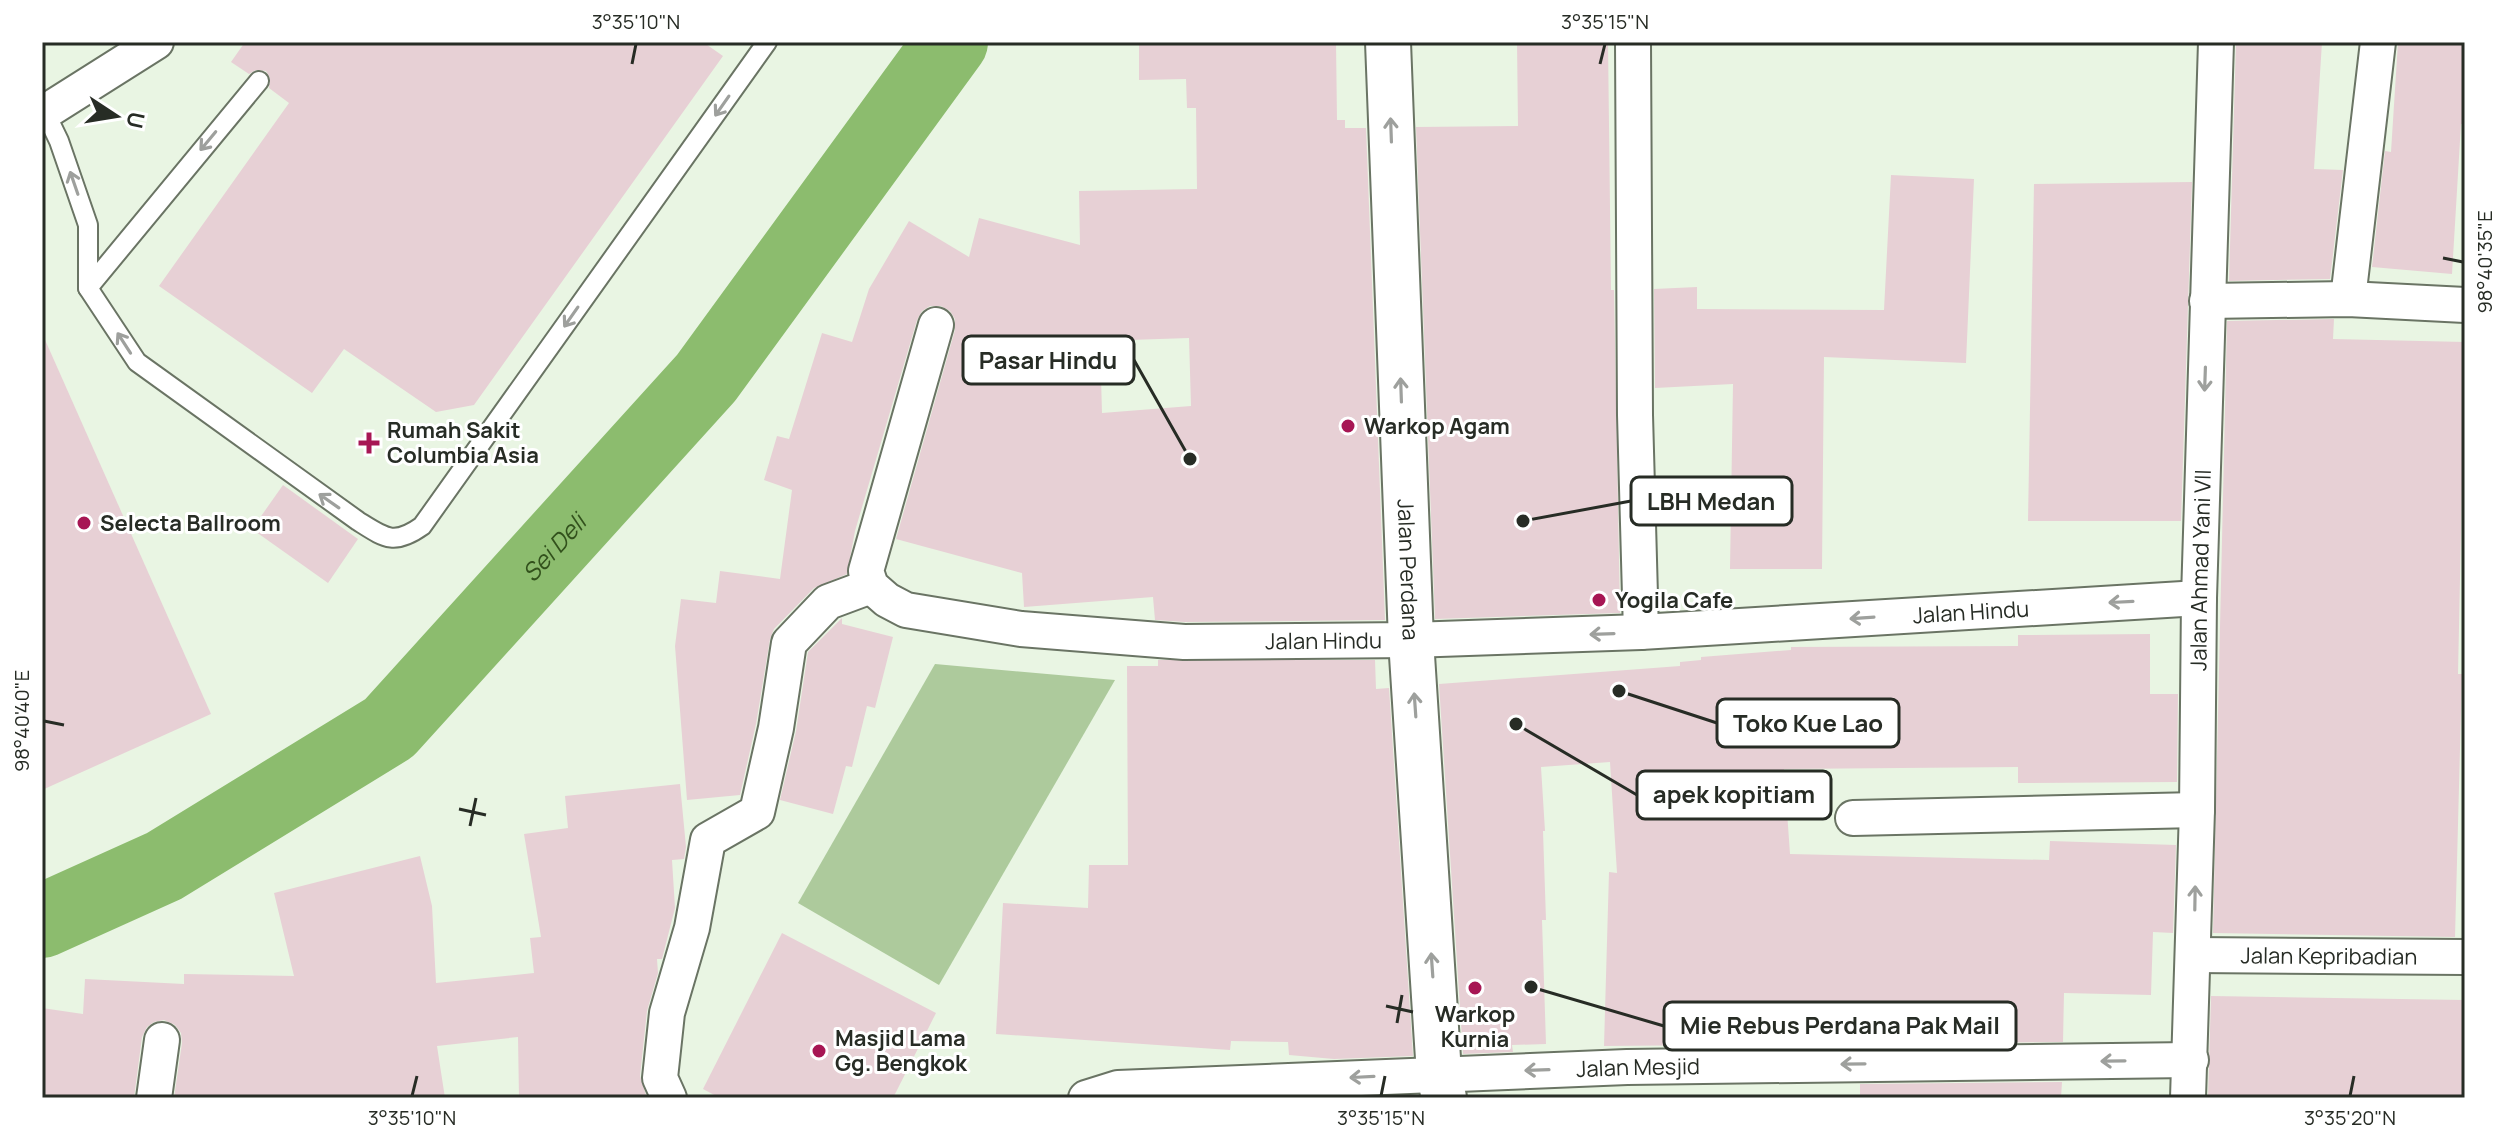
<svg xmlns="http://www.w3.org/2000/svg" width="2507" height="1140" font-family="Manrope,sans-serif">
  <style>
    .green { fill: #adca9c }
    .lines { fill: none; stroke-linecap: round; stroke-linejoin: round }
    .river { stroke: #8cbc6e; stroke-width: 74 }
    .building { fill: #e7d0d5; fill-rule: evenodd }
    .service-casing { stroke: #6a7464; stroke-width: 22 }
    .minor-casing { stroke: #6a7464; stroke-width: 38 }
    .secondary-casing { stroke: #6a7464; stroke-width: 48 }
    .service { stroke: #fff; stroke-width: 18 }
    .minor { stroke: #fff; stroke-width: 34 }
    .secondary { stroke: #fff; stroke-width: 44 }
    .oneway { stroke: #9ea09d }
    .ticks { fill: none; stroke: #272c25; stroke-width: 3 }
    .poi-dot { fill: #a71654; stroke: #fff; stroke-width: 3 }
    .labels { text-anchor: middle; dominant-baseline: central; stroke-width: 6; stroke-linejoin: round; paint-order: stroke }
    .poi-label { font-size: 22px; font-weight: bold; fill: #272c25; stroke: #fff; text-anchor: start }
    .street-label { font-size: 22px; fill: #272c25; stroke: #fff }
    .water-label { font-size: 24px; font-style: italic; fill: #32511c; stroke: #fff }
    .leader { fill: none; stroke: #272c25; stroke-width: 3 }
    .callout-dot { fill: #272c25; stroke: #fff; stroke-width: 3 }
    .callout { fill: #fff; stroke: #272c25; stroke-width: 3 }
    .callout-label { font-size: 24px; text-anchor: middle; font-weight: bold; fill: #272c25 }
    .neatline { fill: none; stroke: #272c25; stroke-width: 3 }
    .ticks-label { font-size: 20px; text-anchor: middle; fill: #272c25 }
  </style>
  <rect width="100%" height="100%" fill="#e9f5e3"/>
  <polygon class="green" points="935,664 1115,680 939,985 798,903"/>
  <g class="lines">
    <path class="river" id="s1" d="M42 921 164 866 389 728 706 378 951 42"/>
  </g>
  <g class="building">
    <polygon points="245,42 703,42 723,56 474,405 436,412 344,349 312,393 159,286 289,103 269,88 270,78 266,71 256,70 249,74 231,62"/>
    <path d="M1139 42H1336L1337 120H1345V128H1366L1385 620 1185 622 1155 620 1153 597 1024 607 1022 573 896 539 955 330V319L950 311 941 306H930L922 311 917 320 855 531 847 574 814 588 774 629 770 639 756 724 740 795 687 800 675 646 681 599 716 603 720 571 780 579 792 490 764 480 777 436 789 439 822 333 852 342 869 289 909 221 969 257 979 218 1080 245 1079 191 1197 189 1196 108H1187L1186 79 1139 80ZM1189 338 1191 406 1102 413 1100 341Z"/>
    <polygon points="1517,42 1608,42 1611,290 1614,290 1620,613 1435,619 1416,127 1518,126"/>
    <polygon points="2236,42 2322,42 2314,169 2343,170 2330,279 2229,281"/>
    <polygon points="2398,42 2465,42 2465,124 2461,124 2452,274 2372,267 2385,151 2391,152"/>
    <polygon points="1891,175 1974,179 1966,363 1824,357 1822,569 1730,569 1733,384 1655,388 1654,289 1697,287 1697,309 1884,310"/>
    <polygon points="2192,182 2181,521 2028,521 2034,184"/>
    <polygon points="2334,319 2333,339 2465,342 2458,674 2462,674 2455,937 2213,933 2227,321"/>
    <polygon points="42,333 211,714 42,790"/>
    <polygon points="283,485 358,539 328,583 252,529"/>
    <polygon points="842,618 842,624 893,637 875,708 867,706 852,767 846,766 833,814 780,800 796,731 808,652"/>
    <polygon points="2150,634 2150,694 2178,694 2177,782 2018,783 2018,767 1784,769 1790,854 2049,860 2050,841 2176,845 2173,933 2153,932 2151,995 2064,993 2063,1042 1604,1046 1609,872 1617,873 1610,762 1541,767 1545,831 1543,831 1546,920 1542,920 1546,1044 1512,1045 1513,1052 1463,1054 1439,684 1680,666 1680,662 1701,660 1701,657 1791,650 1791,647 2018,646 2018,635"/>
    <polygon points="1158,660 1375,660 1376,689 1389,688 1413,1056 1334,1059 1289,1055 1288,1042 1231,1041 1230,1050 996,1034 1003,903 1088,908 1089,865 1128,865 1127,666 1158,666"/>
    <polygon points="680,784 686,847 684,859 672,860 675,908 662,959 657,959 658,973 647,1011 640,1076 647,1098 519,1098 518,1037 437,1046 445,1098 174,1098 182,1043 181,1033 175,1025 164,1020 154,1022 147,1027 142,1037 134,1098 42,1098 42,1008 83,1014 85,979 184,984 184,974 294,976 274,893 420,856 432,906 436,983 534,973 530,938 541,937 524,834 568,828 565,796"/>
    <polygon points="782,933 936,1013 893,1098 720,1098 703,1089"/>
    <polygon points="2211,996 2465,1000 2465,1098 2208,1098"/>
    <polygon points="2062,1082 2061,1098 1860,1098 1860,1084"/>
  </g>
  <g class="lines">
    <defs>
      <g id="service">
        <path d="M45 112 59 141 88 225V288L137 362 358 521C385 538 394 546 422 526L767 42"/>
        <polyline points="88,288 259,81"/>
      </g>
      <g id="minor">
        <polyline points="1633,42 1635,415 1641,632"/>
        <polyline points="42,114 156,42"/>
        <polyline points="2348,299 2378,42"/>
        <polyline points="2207,301 2348,299 2465,305"/>
        <path id="s2" d="M936 325 866 571 871 586 887 600 906 610 1021 629 1184 642 1411 640 1641 632 2199 598"/>
        <polyline points="1853,818 2197,810"/>
        <path id="s3" d="M2193 955 2465 957"/>
        <polyline points="154,1098 162,1040"/>
        <polyline points="669,1098 660,1078 667,1013 692,928 708,840 757,812 776,728 789,643 828,602 871,586"/>
        <path id="s4" d="M1086 1098 1118 1088 1627 1067 2191 1060"/>
        <path id="s5" d="M2188 1098 2197 810 2199 598 2216 42"/>
      </g>
      <g id="secondary">
        <path id="s6" d="M1388 42 1411 640 1439 1074 1444 1098"/>
      </g>
    </defs>
    <use href="#service" class="service-casing"/>
    <use href="#minor" class="minor-casing"/>
    <use href="#secondary" class="secondary-casing"/>
    <use href="#service" class="service"/>
    <use href="#minor" class="minor"/>
    <use href="#secondary" class="secondary"/>
  </g>
  <defs><path id="oneway-shaft" d="M-6 0H5M1.5-3L5.5 0L1.5 3" fill="none" stroke-width="1.6" stroke-linecap="round" stroke-linejoin="round" transform="scale(2)"/></defs>
  <g class="oneway">
    <use href="#oneway-shaft" transform="translate(722 106) rotate(125)"/>
    <use href="#oneway-shaft" transform="translate(1391 130) rotate(-92)"/>
    <use href="#oneway-shaft" transform="translate(208 141) rotate(130)"/>
    <use href="#oneway-shaft" transform="translate(74 183) rotate(-109)"/>
    <use href="#oneway-shaft" transform="translate(571 317) rotate(125)"/>
    <use href="#oneway-shaft" transform="translate(124 343) rotate(-123)"/>
    <use href="#oneway-shaft" transform="translate(2205 379) rotate(92)"/>
    <use href="#oneway-shaft" transform="translate(1401 390) rotate(-92)"/>
    <use href="#oneway-shaft" transform="translate(329 501) rotate(-145)"/>
    <use href="#oneway-shaft" transform="translate(2121 602) rotate(177)"/>
    <use href="#oneway-shaft" transform="translate(1862 618) rotate(176)"/>
    <use href="#oneway-shaft" transform="translate(1602 634) rotate(178)"/>
    <use href="#oneway-shaft" transform="translate(1415 705) rotate(-94)"/>
    <use href="#oneway-shaft" transform="translate(2195 898) rotate(-89)"/>
    <use href="#oneway-shaft" transform="translate(1432 965) rotate(-94)"/>
    <use href="#oneway-shaft" transform="translate(2113 1061) rotate(179)"/>
    <use href="#oneway-shaft" transform="translate(1853 1064) rotate(179)"/>
    <use href="#oneway-shaft" transform="translate(1537 1070) rotate(178)"/>
    <use href="#oneway-shaft" transform="translate(1362 1077) rotate(177)"/>
  </g>
  <path class="ticks" d="M632 64 636 44M1600 64 1605 44M2443 258 2463 262M44 721 64 725M459 809 486 815M470 826 476 798M1386 1006 1413 1012M1397 1023 1402 995M412 1096 417 1076M1381 1096 1385 1076M2350 1096 2354 1076"/>
  <g class="poi-dot">
    <circle cx="1348" cy="426" r="8"/>
    <path d="M365 431h8v8h8v8h-8v8h-8v-8h-8v-8h8z"/>
    <circle cx="84" cy="523" r="8"/>
    <circle cx="1599" cy="600" r="8"/>
    <circle cx="1475" cy="988" r="8"/>
    <circle cx="819" cy="1051" r="8"/>
  </g>
  <g class="labels">
    <g class="poi-label">
      <text x="1364" y="426">Warkop Agam</text>
      <text x="387" y="430">Rumah Sakit<tspan x="387" dy="25">Columbia Asia</tspan></text>
      <text x="100" y="523">Selecta Ballroom</text>
      <text x="1615" y="600">Yogila Cafe</text>
      <text x="1475" y="1014" text-anchor="middle">Warkop<tspan x="1475" dy="25">Kurnia</tspan></text>
      <text x="835" y="1038">Masjid Lama<tspan x="835" dy="25">Gg. Bengkok</tspan></text>
    </g>
    <g class="street-label">
      <text stroke="none"><textPath href="#s5" startOffset="528">Jalan Ahmad Yani VII</textPath></text>
      <text stroke="none"><textPath href="#s6" startOffset="528">Jalan Perdana</textPath></text>
      <text stroke="none"><textPath href="#s2" startOffset="1382">Jalan Hindu</textPath></text>
      <text stroke="none"><textPath href="#s2" startOffset="734">Jalan Hindu</textPath></text>
      <text stroke="none"><textPath href="#s3" startOffset="136">Jalan Kepribadian</textPath></text>
      <text stroke="none"><textPath href="#s4" startOffset="554">Jalan Mesjid</textPath></text>
    </g>
    <g class="water-label">
      <text stroke="none"><textPath href="#s1" startOffset="642">Sei Deli</textPath></text>
    </g>
  </g>
  <path class="leader" d="M1190 459L1134 360M1523 521L1631 501M1619 691L1717 723M1516 724L1637 795M1531 987L1664 1026"/>
  <g class="callout-dot">
    <circle cx="1190" cy="459" r="8"/>
    <circle cx="1523" cy="521" r="8"/>
    <circle cx="1619" cy="691" r="8"/>
    <circle cx="1516" cy="724" r="8"/>
    <circle cx="1531" cy="987" r="8"/>
  </g>
  <g class="callout">
    <rect x="963" y="336" width="171" height="48" rx="8"/>
    <rect x="1631" y="477" width="161" height="48" rx="8"/>
    <rect x="1717" y="699" width="182" height="48" rx="8"/>
    <rect x="1637" y="771" width="194" height="48" rx="8"/>
    <rect x="1664" y="1002" width="352" height="48" rx="8"/>
  </g>
  <g class="callout-label">
    <text x="1048" y="369">Pasar Hindu</text>
    <text x="1711" y="510">LBH Medan</text>
    <text x="1808" y="732">Toko Kue Lao</text>
    <text x="1734" y="803">apek kopitiam</text>
    <text x="1840" y="1034">Mie Rebus Perdana Pak Mail</text>
  </g>
  <rect width="2507" height="1140" fill="none" stroke="#ffffff" stroke-width="88"/>
  <g transform="translate(116 116) rotate(102)" stroke="#ffffff" stroke-width="6" paint-order="stroke">
  <path d="M0-6L14 30L0 20L-14 30Z" fill="#272c25"/>
  <text y="-12" font-size="22" font-weight="bold" text-anchor="middle" fill="#272c25">U</text>
  </g>
  <rect x="44" y="44" width="2419" height="1052" class="neatline"/>
  <g class="ticks-label">
    <text x="636" y="29">3°35'10"N</text>
    <text x="1605" y="29">3°35'15"N</text>
    <text transform="translate(2485 262) rotate(-90)" y="7">98°40'35"E</text>
    <text transform="translate(22 721) rotate(-90)" y="7">98°40'40"E</text>
    <text x="412" y="1125">3°35'10"N</text>
    <text x="1381" y="1125">3°35'15"N</text>
    <text x="2350" y="1125">3°35'20"N</text>
  </g>
</svg>
